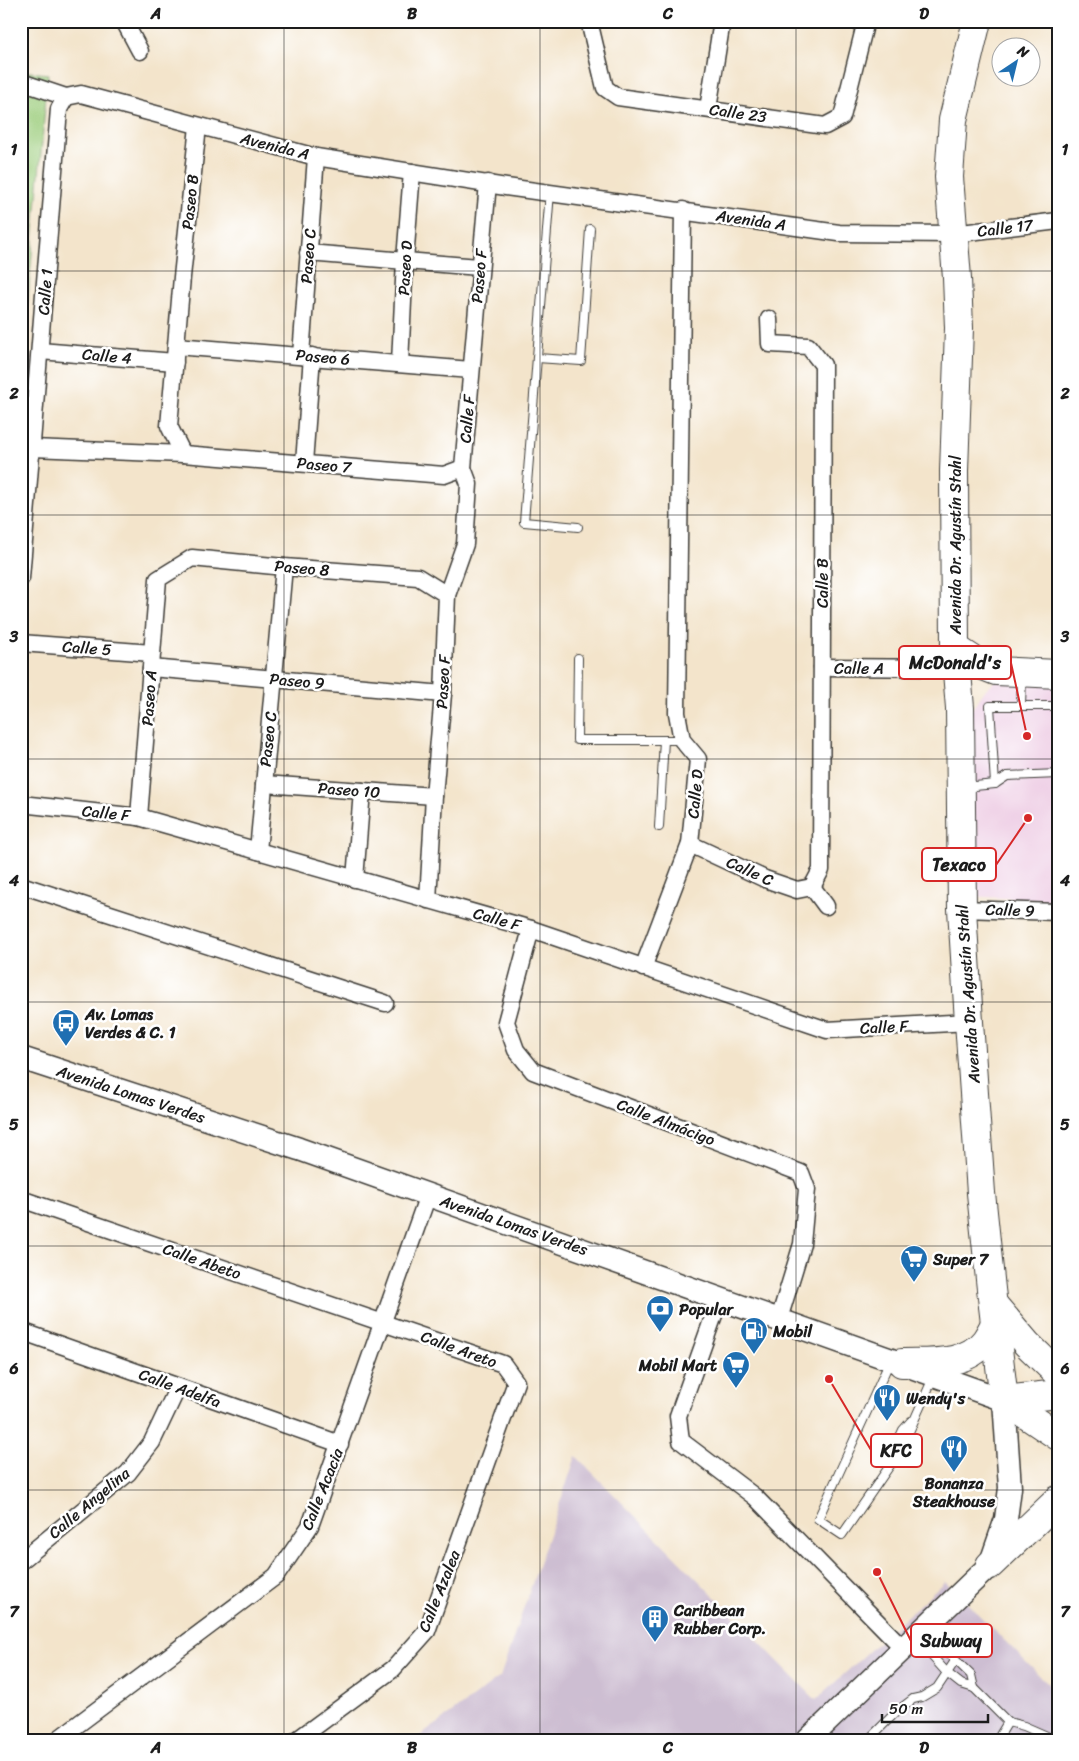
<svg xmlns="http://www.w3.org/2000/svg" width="1079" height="1761" font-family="Sriracha,sans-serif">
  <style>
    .built { fill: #efd0e6 }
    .industrial { fill: #cdbed2 }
    .green { fill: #9ccd7d; stroke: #5c744c }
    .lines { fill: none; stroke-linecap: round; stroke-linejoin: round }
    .lane-casing { stroke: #3c3a36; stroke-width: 10 }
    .street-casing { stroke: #3c3a36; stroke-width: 19 }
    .secondary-casing { stroke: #3c3a36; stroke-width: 25 }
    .highway-casing { stroke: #3c3a36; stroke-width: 30 }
    .lane { stroke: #fff; stroke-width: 8 }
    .street { stroke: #fff; stroke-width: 16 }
    .secondary { stroke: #fff; stroke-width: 22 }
    .highway { stroke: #fff; stroke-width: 28 }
    .grid { fill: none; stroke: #1c1c1c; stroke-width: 1; stroke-opacity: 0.55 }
    .labels { text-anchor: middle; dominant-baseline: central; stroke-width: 5; stroke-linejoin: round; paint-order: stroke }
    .street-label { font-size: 16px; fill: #1c1c1c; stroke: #fff }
    .poi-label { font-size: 16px; font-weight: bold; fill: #1c1c1c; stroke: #fff; text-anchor: start }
    .leader { fill: none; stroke: #d62828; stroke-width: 2 }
    .callout-dot { fill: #d62828; stroke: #fff; stroke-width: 2 }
    .callout { fill: #fff; stroke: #d62828; stroke-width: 2 }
    .callout-label { font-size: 18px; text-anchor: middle; font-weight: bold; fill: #1c1c1c }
    .neatline { fill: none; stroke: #1c1c1c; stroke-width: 2 }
    .grid-label { font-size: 16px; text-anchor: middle; font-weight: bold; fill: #1c1c1c }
  </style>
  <rect width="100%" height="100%" fill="#fff"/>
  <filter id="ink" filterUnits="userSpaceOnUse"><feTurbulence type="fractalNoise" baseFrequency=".02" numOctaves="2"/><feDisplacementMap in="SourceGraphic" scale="10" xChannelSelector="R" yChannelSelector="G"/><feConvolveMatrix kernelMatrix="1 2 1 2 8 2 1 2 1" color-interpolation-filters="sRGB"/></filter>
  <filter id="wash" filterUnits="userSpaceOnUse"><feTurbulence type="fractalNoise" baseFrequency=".0096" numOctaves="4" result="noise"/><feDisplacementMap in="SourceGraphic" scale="20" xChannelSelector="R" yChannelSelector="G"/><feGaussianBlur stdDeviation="1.12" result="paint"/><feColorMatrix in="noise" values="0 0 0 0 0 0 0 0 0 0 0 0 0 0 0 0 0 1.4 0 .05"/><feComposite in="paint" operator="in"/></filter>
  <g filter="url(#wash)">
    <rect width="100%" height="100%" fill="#f3e4cb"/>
    <polygon class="built" points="997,679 1058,682 1058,901 968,896 965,719 986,689"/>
    <polygon class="industrial" points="576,1456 816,1700 945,1581 1058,1694 1058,1740 415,1740 500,1677"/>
    <polygon class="green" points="21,71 48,74 21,377"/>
  </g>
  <g filter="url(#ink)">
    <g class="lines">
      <defs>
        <g id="lane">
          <polyline points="550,192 524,522 578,527"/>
          <polyline points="537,358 581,361 590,229"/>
          <polyline points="578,658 577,740 682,740"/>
          <polyline points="1021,706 1022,676"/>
          <polyline points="995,784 990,706 1058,706"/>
          <polyline points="965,787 995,784 1007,776 1058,774"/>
          <polyline points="659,827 664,740"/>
          <polyline points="890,1361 818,1519 842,1535 891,1464 896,1461 933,1378"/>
          <polyline points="897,1443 903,1430 911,1421"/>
          <polyline points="891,1464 896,1445"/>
          <polyline points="920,1635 929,1644 930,1654 947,1673 961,1684 974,1688 1008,1722 997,1740"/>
          <polyline points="929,1644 939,1644 971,1675 974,1688"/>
          <polyline points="1008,1722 1024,1726 1056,1740"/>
          <polyline points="868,1740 896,1712 913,1699 922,1697 937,1688 955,1661"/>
        </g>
        <g id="street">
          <polyline points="124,21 140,51"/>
          <polyline points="589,21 605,88 618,97 825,126 842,117 866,21"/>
          <polyline points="21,82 66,97"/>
          <polyline points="66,97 81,94 316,157 506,187 839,233 953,234 1058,221"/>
          <polyline points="708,109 722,21"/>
          <polyline points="308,253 479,267"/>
          <polyline points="769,319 770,344 808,346 823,365 821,870 812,887"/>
          <polyline points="176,346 471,370"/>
          <polyline points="40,351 175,362"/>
          <polyline points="301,355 316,157"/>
          <polyline points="400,363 405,260 412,172"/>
          <polyline points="32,448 183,454 444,475 463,468"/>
          <polyline points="183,454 169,426 182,277 198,126"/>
          <polyline points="304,463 312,356"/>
          <polyline points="21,578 59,109 66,97"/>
          <polyline points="21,643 152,653"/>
          <polyline points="822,667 957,668"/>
          <polyline points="151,668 443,694"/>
          <polyline points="264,784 434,796"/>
          <polyline points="21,804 139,817 531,929 827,1030 969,1022"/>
          <polyline points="139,817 158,579 192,558 284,567 418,577 447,595"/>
          <polyline points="690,844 765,879 797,890 812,887"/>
          <polyline points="258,851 284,567"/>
          <polyline points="355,879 362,791"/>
          <polyline points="21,885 385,1003"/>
          <polyline points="812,887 826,906"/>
          <polyline points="428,900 434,796 443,694 447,595 465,544 469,484 463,468 488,183"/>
          <polyline points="962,909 1058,912"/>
          <polyline points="531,929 506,1022 516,1050 533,1071 801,1173 807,1189 802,1244 779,1319"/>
          <polyline points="643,968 690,844 698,759 682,740 677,713 683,210"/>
          <polyline points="21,1199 503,1364 516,1382 427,1631 393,1669 297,1740"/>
          <polyline points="720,1298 678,1416 681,1441 755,1497 903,1648"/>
          <polyline points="21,1331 340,1444"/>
          <polyline points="21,1561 128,1473 152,1442 178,1387"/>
          <polyline points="57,1740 276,1576 310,1526 428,1195"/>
        </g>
        <polyline id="secondary" points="21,1058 299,1149 1004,1400 1010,1488 1006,1519 990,1565 808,1740"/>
        <g id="highway">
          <polyline points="977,21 953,120 949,177 957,278 959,328 954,471 955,648 960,708 962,909 969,1022 981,1193 991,1289 1004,1400"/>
          <polyline points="955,648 981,665 996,671 1058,674"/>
          <polyline points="993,1304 1027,1344 1058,1374"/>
          <path d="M902 1363C930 1362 966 1366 985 1341 989 1336 992 1329 995 1324"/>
          <polyline points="1004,1400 1058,1436"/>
          <polyline points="1004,1400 1058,1394"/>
          <polyline points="990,1565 1058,1500"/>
        </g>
      </defs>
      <use href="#lane" class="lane-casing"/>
      <use href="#street" class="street-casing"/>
      <use href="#secondary" class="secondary-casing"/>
      <use href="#highway" class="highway-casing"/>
      <use href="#lane" class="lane"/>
      <use href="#street" class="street"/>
      <use href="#secondary" class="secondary"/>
      <use href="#highway" class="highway"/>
    </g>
  </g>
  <path class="grid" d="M284 21V1740M540 21V1740M796 21V1740M21 271H1058M21 515H1058M21 759H1058M21 1002H1058M21 1246H1058M21 1490H1058"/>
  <defs>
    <symbol id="bus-pin" viewBox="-11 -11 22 30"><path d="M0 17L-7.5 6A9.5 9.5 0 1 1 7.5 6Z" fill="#1f6fb2" stroke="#fff"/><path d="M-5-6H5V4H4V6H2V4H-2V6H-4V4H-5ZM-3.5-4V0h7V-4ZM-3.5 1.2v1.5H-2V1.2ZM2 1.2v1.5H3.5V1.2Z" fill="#fff"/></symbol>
    <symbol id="supermarket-pin" viewBox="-11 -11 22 30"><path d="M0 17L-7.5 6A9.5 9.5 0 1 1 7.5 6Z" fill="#1f6fb2" stroke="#fff"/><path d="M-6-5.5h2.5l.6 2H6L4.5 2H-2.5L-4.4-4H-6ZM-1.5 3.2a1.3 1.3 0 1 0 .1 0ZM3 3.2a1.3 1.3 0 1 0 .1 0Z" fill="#fff"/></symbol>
    <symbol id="bank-pin" viewBox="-11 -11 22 30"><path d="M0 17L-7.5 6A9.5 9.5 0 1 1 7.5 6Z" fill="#1f6fb2" stroke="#fff"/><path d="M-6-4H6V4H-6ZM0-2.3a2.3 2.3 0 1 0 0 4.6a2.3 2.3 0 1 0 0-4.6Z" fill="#fff"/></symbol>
    <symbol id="fuel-pin" viewBox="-11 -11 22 30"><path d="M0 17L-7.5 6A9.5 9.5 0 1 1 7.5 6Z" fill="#1f6fb2" stroke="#fff"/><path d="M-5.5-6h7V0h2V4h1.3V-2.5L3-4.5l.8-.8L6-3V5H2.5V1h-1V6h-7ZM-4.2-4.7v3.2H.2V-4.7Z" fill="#fff"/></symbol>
    <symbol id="restaurant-pin" viewBox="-11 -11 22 30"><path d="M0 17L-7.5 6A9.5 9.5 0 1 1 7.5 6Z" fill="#1f6fb2" stroke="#fff"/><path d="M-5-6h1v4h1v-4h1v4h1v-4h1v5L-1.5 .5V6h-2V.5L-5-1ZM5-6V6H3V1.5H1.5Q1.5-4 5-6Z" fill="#fff"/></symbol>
    <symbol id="building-pin" viewBox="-11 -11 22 30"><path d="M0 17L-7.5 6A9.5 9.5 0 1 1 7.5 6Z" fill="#1f6fb2" stroke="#fff"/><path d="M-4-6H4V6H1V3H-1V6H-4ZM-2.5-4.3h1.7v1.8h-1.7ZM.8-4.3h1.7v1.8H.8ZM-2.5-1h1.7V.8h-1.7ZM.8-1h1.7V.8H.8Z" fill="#fff"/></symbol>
  </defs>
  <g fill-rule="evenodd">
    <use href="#bus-pin" x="50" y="1007" width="32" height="43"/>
    <use href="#supermarket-pin" x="898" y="1243" width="32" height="43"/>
    <use href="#bank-pin" x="644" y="1293" width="32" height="43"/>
    <use href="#fuel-pin" x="738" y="1315" width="32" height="43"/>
    <use href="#supermarket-pin" x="720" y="1349" width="32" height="43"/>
    <use href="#restaurant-pin" x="871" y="1382" width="32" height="43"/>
    <use href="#restaurant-pin" x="938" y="1433" width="32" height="43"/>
    <use href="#building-pin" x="639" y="1603" width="32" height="43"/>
  </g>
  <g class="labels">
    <g class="street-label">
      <text transform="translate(738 113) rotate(8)">Calle 23</text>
      <text transform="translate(275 146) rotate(14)">Avenida A</text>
      <text transform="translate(190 202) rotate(-84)">Paseo B</text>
      <text transform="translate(751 220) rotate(8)">Avenida A</text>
      <text transform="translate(1005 228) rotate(-7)">Calle 17</text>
      <text transform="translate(308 256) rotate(-86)">Paseo C</text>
      <text transform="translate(405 268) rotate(-87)">Paseo D</text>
      <text transform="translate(479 276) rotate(-85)">Paseo F</text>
      <text transform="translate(45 292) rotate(-86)">Calle 1</text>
      <text transform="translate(107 356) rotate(5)">Calle 4</text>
      <text transform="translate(323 357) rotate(5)">Paseo 6</text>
      <text transform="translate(467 419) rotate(-85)">Calle F</text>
      <text transform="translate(324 465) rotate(5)">Paseo 7</text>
      <text transform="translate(955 545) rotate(-90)">Avenida Dr. Agustín Stahl</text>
      <text transform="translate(302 568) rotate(5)">Paseo 8</text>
      <text transform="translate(822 583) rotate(-90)">Calle B</text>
      <text transform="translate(87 648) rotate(4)">Calle 5</text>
      <text x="859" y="668">Calle A</text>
      <text transform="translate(297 681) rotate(5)">Paseo 9</text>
      <text transform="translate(443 682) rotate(-87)">Paseo F</text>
      <text transform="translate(149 698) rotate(-86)">Paseo A</text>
      <text transform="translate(268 739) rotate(-84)">Paseo C</text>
      <text transform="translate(349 790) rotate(4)">Paseo 10</text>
      <text transform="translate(695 794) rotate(-85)">Calle D</text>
      <text transform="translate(106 813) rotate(6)">Calle F</text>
      <text transform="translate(750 871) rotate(24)">Calle C</text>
      <text transform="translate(1010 910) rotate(2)">Calle 9</text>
      <text transform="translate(497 919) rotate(16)">Calle F</text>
      <text transform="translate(968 994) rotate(-94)">Avenida Dr. Agustín Stahl</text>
      <text transform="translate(884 1027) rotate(-3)">Calle F</text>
      <text transform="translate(131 1094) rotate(18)">Avenida Lomas Verdes</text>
      <text transform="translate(666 1122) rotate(21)">Calle Almácigo</text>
      <text transform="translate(514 1225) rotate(19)">Avenida Lomas Verdes</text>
      <text transform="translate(202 1261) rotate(19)">Calle Abeto</text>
      <text transform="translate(459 1349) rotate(20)">Calle Areto</text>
      <text transform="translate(180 1388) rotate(20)">Calle Adelfa</text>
      <text transform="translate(322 1489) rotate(-68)">Calle Acacia</text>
      <text transform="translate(89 1503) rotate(-40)">Calle Angelina</text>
      <text transform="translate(439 1591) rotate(-68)">Calle Azalea</text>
    </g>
    <g class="poi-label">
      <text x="85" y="1014">Av. Lomas<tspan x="85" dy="18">Verdes &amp; C. 1</tspan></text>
      <text x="933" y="1259">Super 7</text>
      <text x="679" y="1309">Popular</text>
      <text x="773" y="1331">Mobil</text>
      <text x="717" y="1365" text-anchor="end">Mobil Mart</text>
      <text x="906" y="1398">Wendy's</text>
      <text x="954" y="1483" text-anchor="middle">Bonanza<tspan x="954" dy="18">Steakhouse</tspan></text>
      <text x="674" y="1610">Caribbean<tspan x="674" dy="18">Rubber Corp.</tspan></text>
    </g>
  </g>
  <path class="leader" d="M1027 736L1011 663M1028 818L996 865M829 1379L871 1450M877 1572L911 1641"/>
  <g class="callout-dot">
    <circle cx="1027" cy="736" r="5"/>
    <circle cx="1028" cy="818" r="5"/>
    <circle cx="829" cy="1379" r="5"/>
    <circle cx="877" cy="1572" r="5"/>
  </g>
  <g class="callout">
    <rect x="899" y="646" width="112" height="33" rx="5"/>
    <rect x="922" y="848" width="74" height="33" rx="5"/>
    <rect x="871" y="1434" width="51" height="33" rx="5"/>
    <rect x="911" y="1624" width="81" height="33" rx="5"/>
  </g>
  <g class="callout-label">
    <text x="955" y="669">McDonald's</text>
    <text x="959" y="871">Texaco</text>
    <text x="896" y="1457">KFC</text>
    <text x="951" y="1647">Subway</text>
  </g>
  <rect width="1079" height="1761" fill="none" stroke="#fff" stroke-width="55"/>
  <g transform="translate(1016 62) rotate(35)"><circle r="24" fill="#ffffff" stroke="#a4a4a4"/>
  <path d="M0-4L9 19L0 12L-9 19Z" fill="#1f6fb2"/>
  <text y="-8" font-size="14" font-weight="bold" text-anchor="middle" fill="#1c1c1c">N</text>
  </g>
  <path d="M882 1714v8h106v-8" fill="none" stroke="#1c1c1c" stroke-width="2.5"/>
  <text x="889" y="1714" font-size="15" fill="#1c1c1c" stroke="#ffffff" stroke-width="4" paint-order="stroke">50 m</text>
  <rect x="28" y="28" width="1024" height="1706" class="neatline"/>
  <g class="grid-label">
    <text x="156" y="19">A</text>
    <text x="412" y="19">B</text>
    <text x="668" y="19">C</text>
    <text x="924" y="19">D</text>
    <text x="14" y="155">1</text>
    <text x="1065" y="155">1</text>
    <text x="14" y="399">2</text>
    <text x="1065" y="399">2</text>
    <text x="14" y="642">3</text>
    <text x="1065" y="642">3</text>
    <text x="14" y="886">4</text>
    <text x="1065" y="886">4</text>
    <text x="14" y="1130">5</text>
    <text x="1065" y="1130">5</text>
    <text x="14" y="1374">6</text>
    <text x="1065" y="1374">6</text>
    <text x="14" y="1617">7</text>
    <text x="1065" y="1617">7</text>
    <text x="156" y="1753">A</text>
    <text x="412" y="1753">B</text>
    <text x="668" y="1753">C</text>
    <text x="924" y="1753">D</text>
  </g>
</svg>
